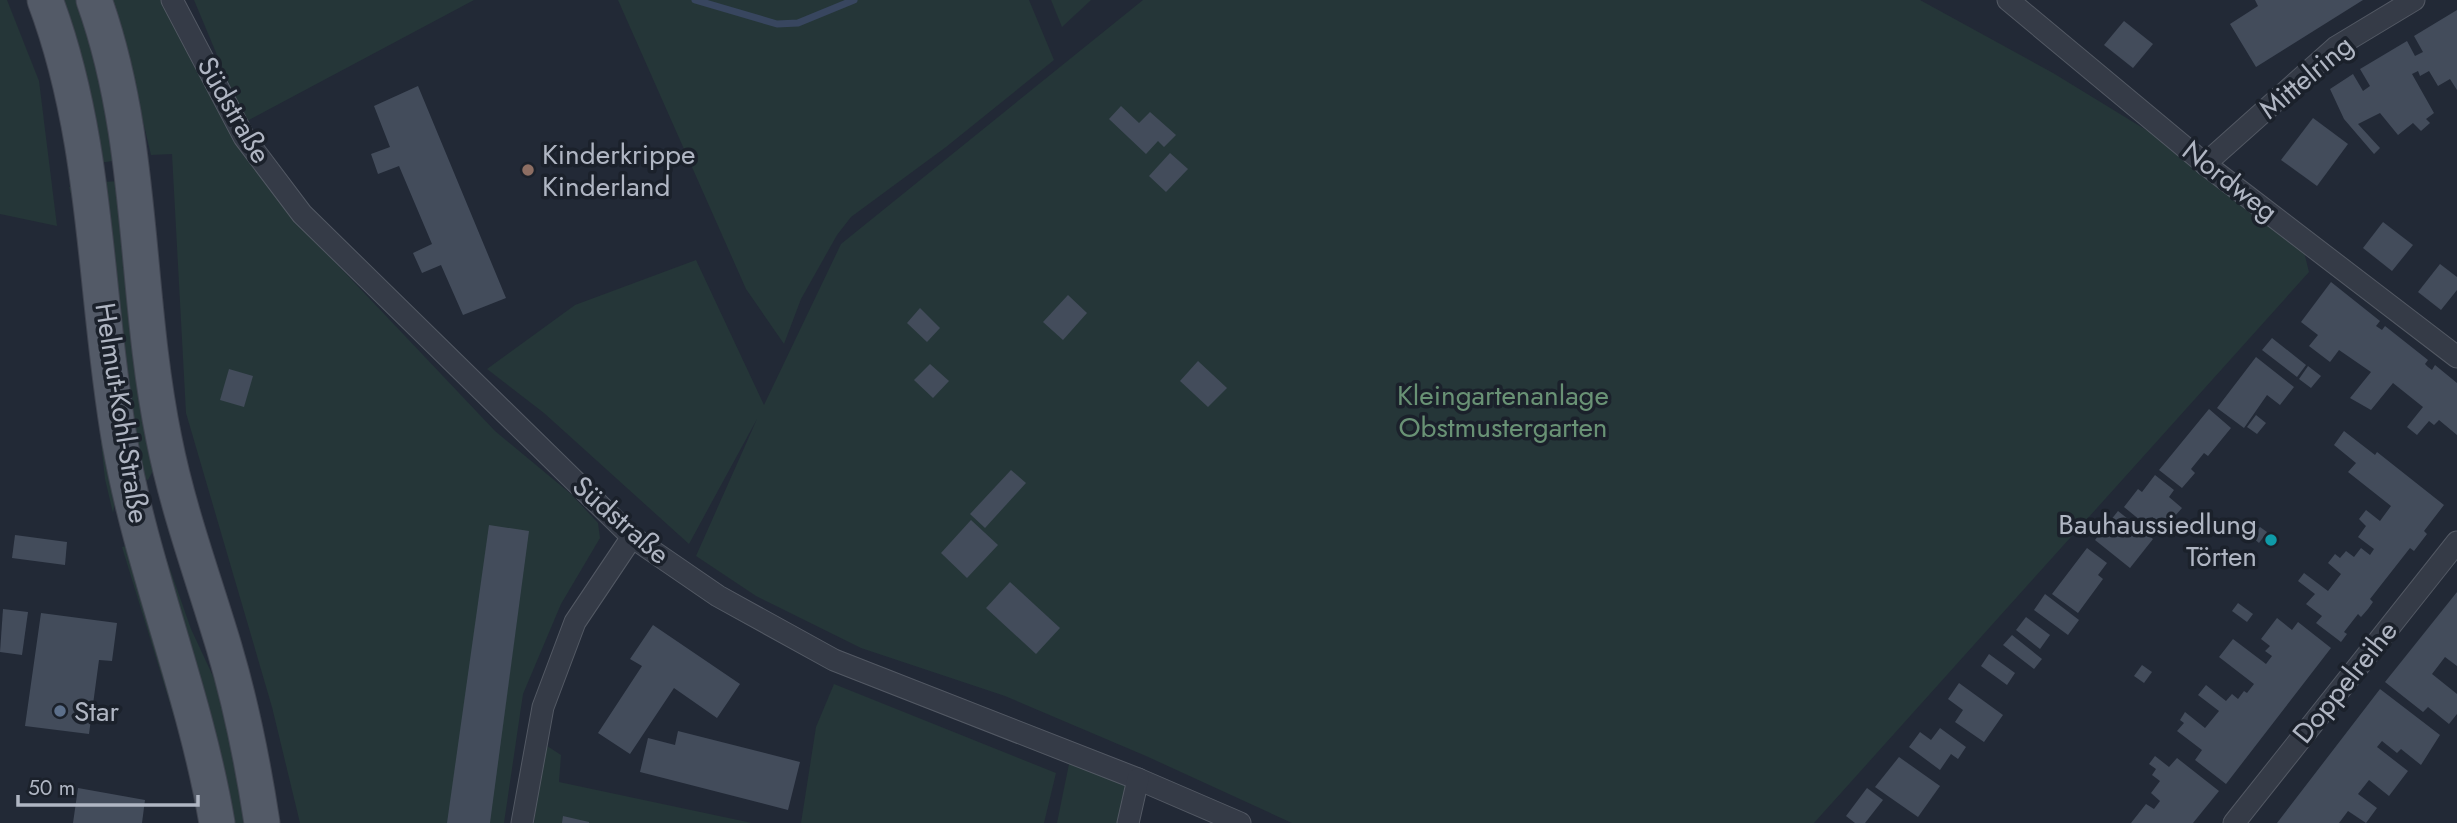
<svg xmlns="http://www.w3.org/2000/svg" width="2457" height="823" font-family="Jost,sans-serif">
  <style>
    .green { fill: #253638 }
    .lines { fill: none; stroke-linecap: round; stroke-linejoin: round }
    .stream { stroke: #38465f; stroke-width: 7 }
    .building { fill: #434c5b }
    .minor-casing { stroke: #535964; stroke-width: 23 }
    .primary-casing { stroke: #3f4450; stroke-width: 37 }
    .minor { stroke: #353b47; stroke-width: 21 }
    .primary { stroke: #535a67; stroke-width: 35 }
    .education-dot { fill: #8d6e63; stroke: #1b212b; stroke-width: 2.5 }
    .culture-dot { fill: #0f9aa8; stroke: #1b212b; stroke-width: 2.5 }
    .service-dot { fill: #5c6f8a; stroke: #1b212b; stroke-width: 2.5 }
    .labels { text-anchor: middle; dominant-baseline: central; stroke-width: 7; stroke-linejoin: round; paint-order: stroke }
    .street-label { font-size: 28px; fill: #b0b6c3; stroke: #1b212b }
    .poi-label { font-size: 28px; fill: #b0b6c3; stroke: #1b212b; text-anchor: start }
    .park-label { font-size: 28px; fill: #699275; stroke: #1b212b }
  </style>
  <rect width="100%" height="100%" fill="#222936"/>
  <g class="green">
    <polygon points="0,0 7,0 39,81 57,226 0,214"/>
    <polygon points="60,0 78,0 95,56 118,160 100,163"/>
    <polygon points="109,0 164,0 195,67 255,170 315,241 495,431 571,494 598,523 600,538 561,604 523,694 504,823 300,823 272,707 186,413 172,154 151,155 124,41"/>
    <polygon points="194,0 474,0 245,122"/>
    <polygon points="618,0 1029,0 1054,60 946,147 851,217 837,235 801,299 784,344 746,289"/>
    <polygon points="1051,0 1091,0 1062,27"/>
    <polygon points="1143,0 1920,0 2053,73 2156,136 2304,252 2309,272 1814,823 1292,823 1146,756 1005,696 861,648 756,596 696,556 757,419 689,544 544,413 487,369 575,305 696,260 764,405 841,244"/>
    <polygon points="120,181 155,467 148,480 140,476 103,182"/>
    <polygon points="77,186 115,501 113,513 105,479 76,213 69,187"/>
    <polygon points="126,546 151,614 184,749 122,547"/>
    <polygon points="164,552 191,629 218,687 247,823 231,823"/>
    <polygon points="834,684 1056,773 1044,823 801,823 816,727"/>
    <polygon points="544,744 561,755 559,782 752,823 534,823"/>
    <polygon points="1071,754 1138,779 1128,823 1057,823"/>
  </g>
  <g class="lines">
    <polyline class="stream" points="695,0 777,24 798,23 854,0"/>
  </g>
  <g class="building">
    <polygon points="2255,0 2363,0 2256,67 2230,24 2258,6"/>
    <polygon points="2457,10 2457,90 2450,79 2438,86 2429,71 2420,76 2418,71 2412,74 2434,113 2426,119 2430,123 2421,131 2413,123 2398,135 2380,113 2358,124 2380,148 2374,154 2344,119 2330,89 2353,74 2363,91 2370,86 2360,69 2407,41 2415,56 2423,52 2414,36"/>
    <polygon points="2124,21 2153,44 2133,68 2104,45"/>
    <polygon points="418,86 506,298 463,315 441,265 422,273 413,253 432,244 399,166 378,174 371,154 390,147 374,106"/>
    <polygon points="1121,106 1139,123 1150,112 1176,135 1164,147 1158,141 1146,154 1109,119"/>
    <polygon points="2313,118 2348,144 2317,186 2281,160"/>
    <polygon points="1170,153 1188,169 1166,192 1149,176"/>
    <polygon points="2383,222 2413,245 2392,271 2363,248"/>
    <polygon points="2440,264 2457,277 2457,290 2441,310 2418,292"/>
    <polygon points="2331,282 2380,321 2376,326 2382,330 2385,326 2428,360 2425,364 2428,367 2432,370 2435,365 2457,383 2457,435 2439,420 2434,425 2429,421 2417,435 2407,427 2423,407 2393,383 2371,410 2350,398 2371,372 2339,350 2330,362 2309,346 2318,335 2301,322"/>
    <polygon points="1068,295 1087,313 1063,340 1043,322"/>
    <polygon points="920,308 940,328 927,342 907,323"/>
    <polygon points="2272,338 2306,365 2297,377 2262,350"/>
    <polygon points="2256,357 2294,387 2280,405 2267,395 2244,428 2217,408"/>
    <polygon points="1198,361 1227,388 1208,407 1180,381"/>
    <polygon points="930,364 949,381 933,398 914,380"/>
    <polygon points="2308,366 2321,376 2311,388 2299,379"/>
    <polygon points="229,369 253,376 244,407 220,400"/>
    <polygon points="2209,409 2231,428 2208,456 2204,453 2191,469 2195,473 2182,488 2159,470"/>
    <polygon points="2256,415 2266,423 2257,434 2247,427"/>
    <polygon points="2344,431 2375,455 2377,452 2444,505 2424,531 2427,534 2414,551 2410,548 2370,599 2373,602 2368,609 2361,617 2358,614 2344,632 2347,634 2341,642 2316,623 2322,616 2306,604 2315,594 2298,581 2304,573 2328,591 2341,574 2328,563 2335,554 2340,558 2346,551 2354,557 2361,548 2370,555 2374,549 2358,537 2366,526 2359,519 2366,510 2380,521 2391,506 2348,472 2356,463 2334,445"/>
    <polygon points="1011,470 1026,483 985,528 970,514"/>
    <polygon points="2155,475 2174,490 2169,497 2182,508 2174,517 2170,514 2162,524 2152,517 2146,525 2124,507 2138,489 2142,492"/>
    <polygon points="2118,511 2153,539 2130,568 2095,540"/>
    <polygon points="971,520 998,545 967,578 941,553"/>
    <polygon points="489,525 529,531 490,823 447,823"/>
    <polygon points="2260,527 2267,532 2259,543 2252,537"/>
    <polygon points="15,535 67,542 65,565 12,558"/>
    <polygon points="2087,548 2107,563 2098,575 2103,579 2078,613 2052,594"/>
    <polygon points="1010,582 1060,628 1036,654 986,608"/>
    <polygon points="2457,592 2457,666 2445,657 2432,674 2457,694 2457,714 2449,724 2428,707 2423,712 2385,682"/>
    <polygon points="2045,594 2079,620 2068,635 2034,610"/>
    <polygon points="2238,603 2253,614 2247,622 2232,611"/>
    <polygon points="3,609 28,612 22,655 0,652"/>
    <polygon points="41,613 117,623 112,661 99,660 89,734 25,726"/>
    <polygon points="2026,617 2050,635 2040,649 2016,630"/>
    <polygon points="2277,618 2292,630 2298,622 2331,648 2226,784 2195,760 2202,750 2177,731 2184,723 2180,720 2185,712 2205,728 2219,711 2198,695 2206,685 2226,701 2232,694 2238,699 2244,691 2247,693 2254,684 2219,657 2233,639 2266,664 2272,656 2265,651 2270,646 2261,639"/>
    <polygon points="653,625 740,684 717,718 674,688 630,754 598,733 642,666 630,659"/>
    <polygon points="2012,635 2042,659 2034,669 2003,645"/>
    <polygon points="1989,654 2015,673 2007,685 1981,666"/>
    <polygon points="2142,665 2152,672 2144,683 2134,676"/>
    <polygon points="1959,683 2003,715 1984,742 1955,722 1963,710 1948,699"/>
    <polygon points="2380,689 2440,735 2421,765 2401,749 2397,753 2382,741 2377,747 2408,771 2389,796 2369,780 2358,794 2377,808 2366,823 2348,811 2339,823 2277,823"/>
    <polygon points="1940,728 1966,747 1958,759 1951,754 1940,770 1909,747 1920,732 1931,740"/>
    <polygon points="678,731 800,762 788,810 640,772 648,738 675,745"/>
    <polygon points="2155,756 2169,767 2177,758 2219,791 2193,823 2131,823 2146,804 2154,809 2160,801 2151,793 2160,781 2152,775 2156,769 2149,764"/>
    <polygon points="1899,757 1940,786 1918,817 1875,787"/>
    <polygon points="78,788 145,800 142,823 73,823"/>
    <polygon points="1867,788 1883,800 1865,823 1855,823 1846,816"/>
    <polygon points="563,816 589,822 589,823 562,823"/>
  </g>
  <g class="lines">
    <defs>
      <g id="minor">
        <polyline points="172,0 244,137 302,214 632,537 718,596 834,660 1138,779 1240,823"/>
        <polyline points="2008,0 2205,164 2457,357"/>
        <polyline points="2205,164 2336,47 2414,0"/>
        <polyline points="522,823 543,707 575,622 632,537"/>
        <polyline points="1128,823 1138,779"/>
        <polyline points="2234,823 2457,542"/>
      </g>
      <g id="primary">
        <path d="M45 0C99 143 94 295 120 443 143 572 195 693 217 823"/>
        <path d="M94 0C145 142 134 293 164 439 178 510 203 577 224 647 241 704 253 764 262 823"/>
      </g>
    </defs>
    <use href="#minor" class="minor-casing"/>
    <use href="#primary" class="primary-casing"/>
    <use href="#minor" class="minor"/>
    <use href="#primary" class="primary"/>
  </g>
  <circle class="education-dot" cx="528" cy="170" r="7"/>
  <circle class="culture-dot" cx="2271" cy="540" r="7"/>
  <circle class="service-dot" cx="60" cy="711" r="7"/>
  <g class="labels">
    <g class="street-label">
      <text transform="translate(2306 77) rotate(-40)">Mittelring</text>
      <text transform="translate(234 110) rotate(60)">Südstraße</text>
      <text transform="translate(2230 181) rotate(38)">Nordweg</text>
      <text transform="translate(122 413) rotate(81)">Helmut-Kohl-Straße</text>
      <text transform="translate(621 520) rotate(41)">Südstraße</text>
      <text transform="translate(2345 682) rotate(-51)">Doppelreihe</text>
    </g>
    <g class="poi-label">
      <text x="542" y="154">Kinderkrippe<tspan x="542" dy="32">Kinderland</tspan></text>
      <text x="2257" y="524" text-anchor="end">Bauhaussiedlung<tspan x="2257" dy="32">Törten</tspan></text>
      <text x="74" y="711">Star</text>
    </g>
    <g class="park-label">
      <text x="1503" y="395">Kleingartenanlage<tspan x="1503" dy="32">Obstmustergarten</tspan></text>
    </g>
  </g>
  <path d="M18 795v10h180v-10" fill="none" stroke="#b0b6c3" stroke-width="3.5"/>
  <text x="28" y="795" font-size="21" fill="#b0b6c3" stroke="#1b212b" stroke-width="5" paint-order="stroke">50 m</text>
</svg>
